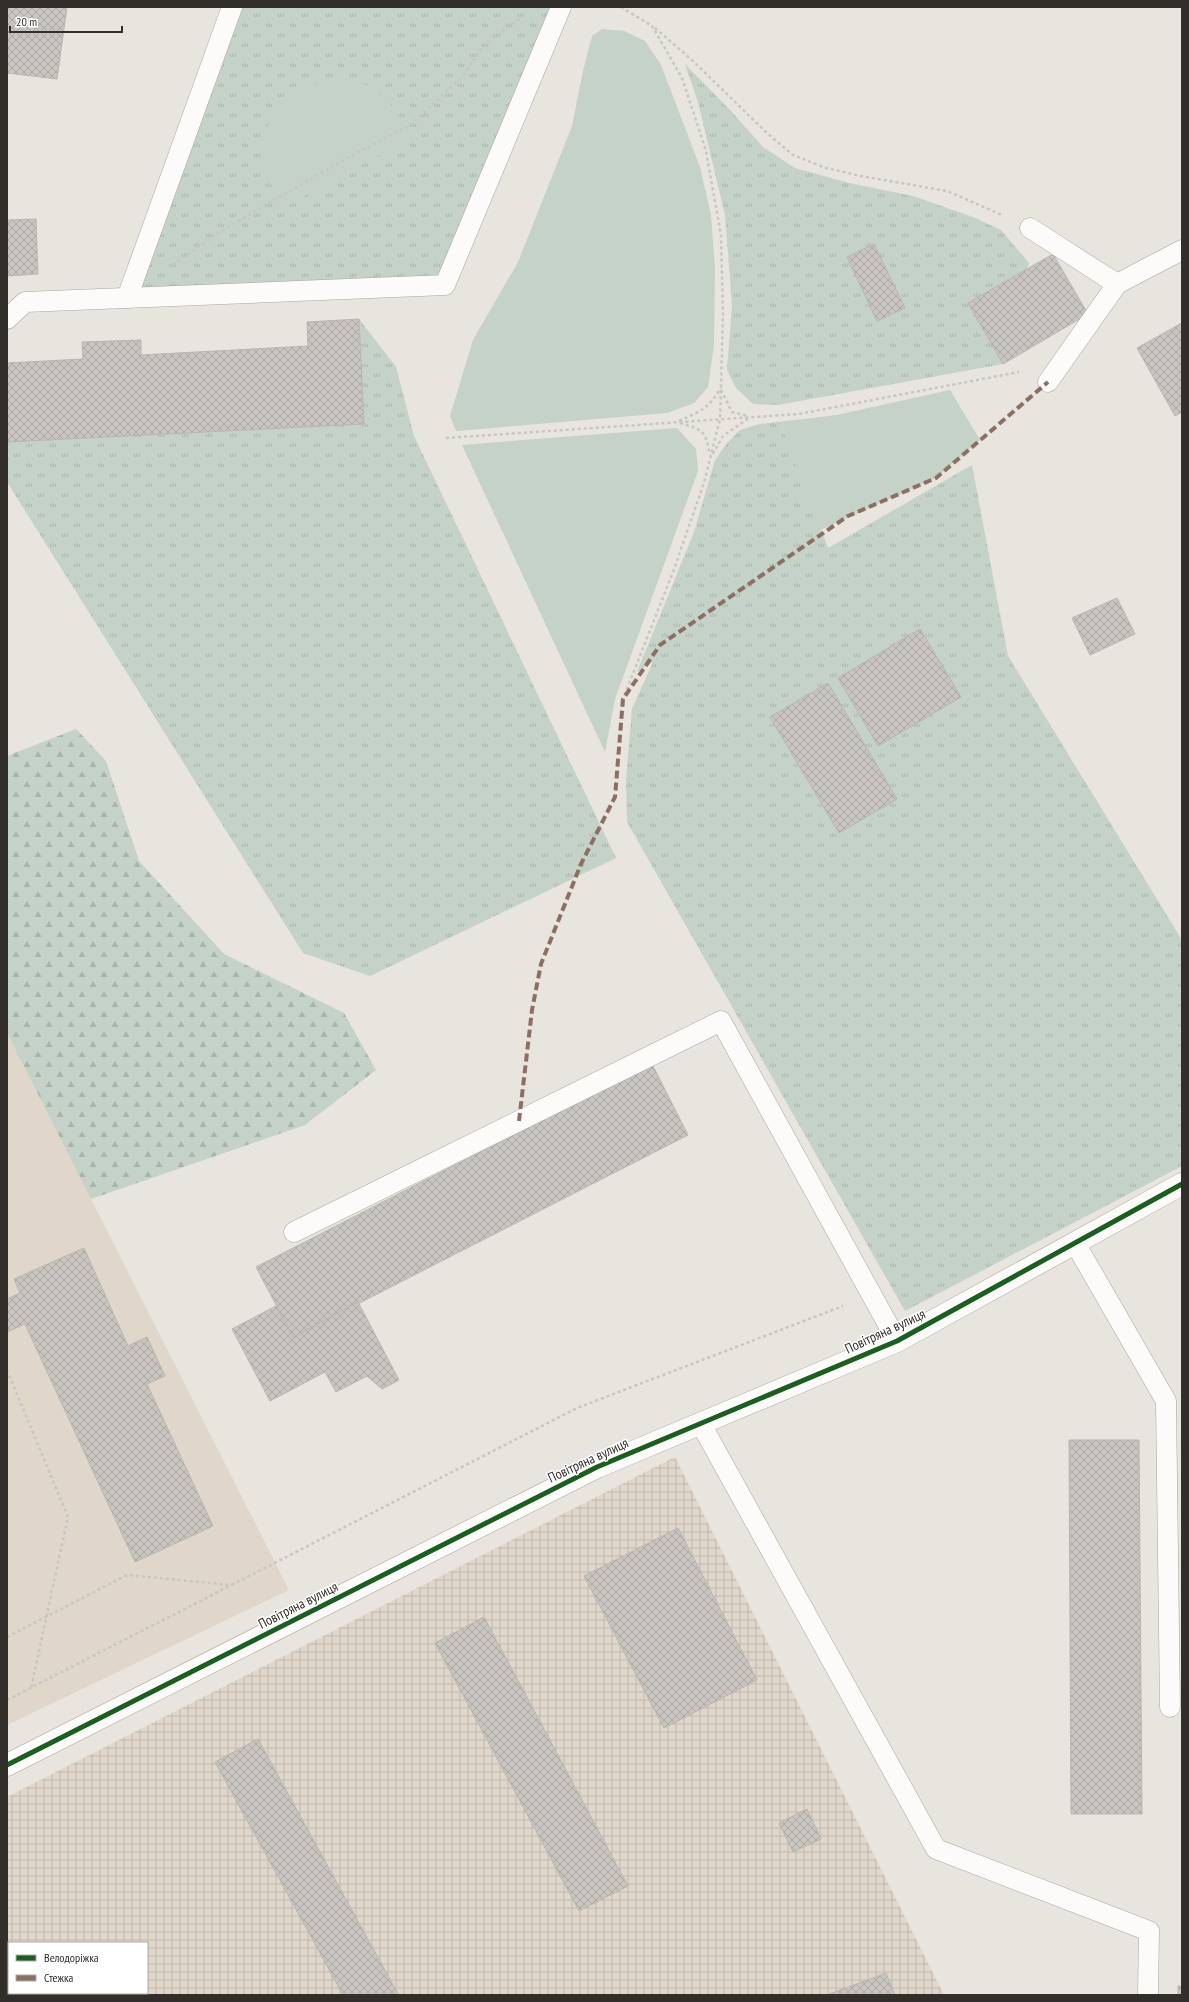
<svg xmlns="http://www.w3.org/2000/svg" width="1189" height="2002" font-family="'PT Sans Narrow',sans-serif">
  <style>
    .built { fill: #e0d7ca }
    .industrial { fill: url(#industrial-grid); fill-rule: evenodd }
    .grass { fill: url(#grass-tufts) }
    .forest { fill: url(#forest-firs) }
    .park { fill: #c4d2c7 }
    .building { fill: url(#building-cross-hatch); stroke: #b9b6b1 }
    .lines { fill: none; stroke-linecap: round; stroke-linejoin: round }
    .lane-casing { stroke: #a9a6a2; stroke-width: 21 }
    .street-casing { stroke: #a9a6a2; stroke-width: 23 }
    .path { stroke: #c7c6c4; stroke-width: 2.5; stroke-dasharray: 3 3; stroke-linecap: butt }
    .lane { stroke: #fcfbfa; stroke-width: 20 }
    .street { stroke: #fcfbfa; stroke-width: 22 }
    .quiet { stroke: #8d6e63; stroke-width: 4; stroke-dasharray: 8 4; stroke-linecap: butt }
    .cycleway-casing { stroke: #fff; stroke-width: 8 }
    .cycleway { stroke: #1b5e20; stroke-width: 5 }
    .labels { text-anchor: middle; dominant-baseline: central; stroke-width: 3; stroke-linejoin: round; paint-order: stroke }
    .street-label { font-size: 14px; fill: #322f2a; stroke: #fff }
  </style>
  <defs>
    <pattern id="industrial-grid" width="8" height="8" patternUnits="userSpaceOnUse"><rect width="8" height="8" fill="#e0d7ca"/><path d="M0 4h8M4 0v8" fill="none" stroke="#c1b9ae"/></pattern>
    <pattern id="grass-tufts" width="24" height="20" patternUnits="userSpaceOnUse"><rect width="24" height="20" fill="#c4d2c7"/><path d="M3 7l-1-3M5 7V3M7 7l1-3M15 17l-1-3M17 17v-4M19 17l1-3" fill="none" stroke="#a9b5ab"/></pattern>
    <pattern id="forest-firs" width="22" height="20" patternUnits="userSpaceOnUse"><rect width="22" height="20" fill="#c4d2c7"/><path d="M5 1l3.5 6h-7zM16 11l3.5 6h-7z" fill="#a9b5ab"/></pattern>
    <pattern id="building-cross-hatch" width="8" height="8" patternUnits="userSpaceOnUse"><rect width="8" height="8" fill="#c8c4bf"/><path d="M0 0l8 8M0 8l8-8" fill="none" stroke="#aca9a4"/></pattern>
  </defs>
  <rect width="100%" height="100%" fill="#e8e4de"/>
  <polygon class="built" points="7,1033 289,1590 7,1725"/>
  <path class="industrial" d="M675 1457 944 1995H7V1797ZM9 1943H147V1993H9Z"/>
  <g class="grass">
    <polygon points="232,7 561,7 445,285 127,298"/>
    <polygon points="685,64 731,111 763,147 795,168 849,183 913,196 973,217 1001,230 1029,263 1003,364 778,405 753,404 736,388 727,370 732,305 725,215 698,102"/>
    <polygon points="359,319 396,367 414,436 616,858 370,976 303,953 7,482 7,442 364,424"/>
    <polygon points="838,415 782,427 828,548 972,465 1008,656 1182,940 1182,1166 905,1311 627,822 626,780 632,709 653,662 637,672 694,532 715,460 728,442 740,430 760,424"/>
  </g>
  <polygon class="forest" points="76,729 106,761 139,861 224,954 344,1013 376,1070 305,1125 91,1199 7,1033 7,756"/>
  <g class="park">
    <polygon points="602,29 624,31 645,41 661,65 700,167 711,215 715,269 714,345 708,387 694,403 667,413 456,431 450,416 473,340 518,262 572,126 583,71 592,36"/>
    <polygon points="344,79 370,86 393,107 412,138 284,207 260,165 262,137 278,108 294,88"/>
    <polygon points="950,390 980,440 936,478 818,531 782,427"/>
    <polygon points="677,428 696,449 698,471 615,699 605,752 462,445"/>
  </g>
  <g class="building">
    <polygon points="7,7 67,7 57,79 7,73"/>
    <polygon points="36,219 38,274 7,276 7,220"/>
    <polygon points="874,244 905,308 877,321 847,257"/>
    <polygon points="1053,254 1088,314 1003,364 968,303"/>
    <polygon points="359,319 364,424 7,442 7,363 83,359 82,342 141,340 141,355 308,346 307,322"/>
    <polygon points="1182,323 1182,412 1175,416 1137,348"/>
    <polygon points="1117,598 1135,634 1090,655 1072,618"/>
    <polygon points="920,629 961,697 878,746 838,678"/>
    <polygon points="828,683 897,799 839,833 770,717"/>
    <polygon points="652,1064 688,1135 293,1337 256,1267"/>
    <polygon points="84,1248 128,1346 147,1337 165,1376 147,1384 213,1526 135,1562 25,1324 7,1332 7,1299 20,1293 14,1279"/>
    <polygon points="358,1302 399,1380 382,1389 367,1376 336,1392 325,1372 270,1401 232,1329 276,1306 293,1337"/>
    <polygon points="1069,1440 1139,1440 1142,1814 1071,1814"/>
    <polygon points="678,1528 757,1680 664,1728 584,1576"/>
    <polygon points="484,1617 628,1886 579,1911 435,1643"/>
    <polygon points="258,1739 398,1994 396,1995 343,1995 215,1762"/>
    <polygon points="807,1809 821,1839 793,1852 779,1823"/>
    <polygon points="886,1973 895,1995 827,1995"/>
    <rect x="1178" y="1986" width="4" height="9"/>
  </g>
  <g class="lines">
    <defs>
      <g id="lane">
        <polyline points="1030,228 1117,284"/>
        <polyline points="127,298 232,7"/>
        <polyline points="7,319 25,302 445,285 561,7"/>
        <polyline points="1048,382 1117,284 1182,250"/>
        <polyline points="294,1232 721,1021 897,1341"/>
        <polyline points="1075,1243 1166,1401 1170,1707"/>
        <polyline points="701,1424 936,1849 1149,1931 1148,1995"/>
      </g>
      <polyline id="street" points="7,1765 597,1467 897,1341 1182,1184"/>
    </defs>
    <use href="#lane" class="lane-casing"/>
    <use href="#street" class="street-casing"/>
    <g class="path">
      <polyline points="621,7 652,26 682,78 706,151 721,235 723,315 720,419 704,483 673,572 623,699"/>
      <polyline points="655,28 692,60 768,134 793,155 826,168 861,176 947,191 1002,215"/>
      <polyline points="173,265 221,231 351,156 410,125 462,77 485,43 524,16"/>
      <polyline points="721,390 732,412 748,416"/>
      <path d="M679 421C701 411 708 409 721 388"/>
      <path d="M680 423C704 430 705 430 710 455"/>
      <polyline points="446,438 799,414 1019,372"/>
      <polyline points="713,454 723,436 750,417"/>
      <polyline points="7,1370 68,1517 31,1688"/>
      <polyline points="7,1637 127,1575 231,1585"/>
      <polyline points="7,1700 577,1408 843,1306"/>
    </g>
    <use href="#lane" class="lane"/>
    <use href="#street" class="street"/>
    <polyline class="quiet" points="519,1121 532,1010 541,964 581,864 615,797 623,699 660,645 848,516 936,478 1048,382"/>
    <defs>
      <polyline id="cycleway" points="7,1765 597,1467 897,1341 1182,1184"/>
    </defs>
    <use href="#cycleway" class="cycleway-casing"/>
    <use href="#cycleway" class="cycleway"/>
  </g>
  <g class="labels">
    <g class="street-label">
      <text transform="translate(885 1331) rotate(-25)">Повітряна вулиця</text>
      <text transform="translate(588 1460) rotate(-25)">Повітряна вулиця</text>
      <text transform="translate(298 1605) rotate(-27)">Повітряна вулиця</text>
    </g>
  </g>
  <rect width="1189" height="2002" fill="none" stroke="#322f2a" stroke-width="16"/>
  <rect x="8" y="1942" width="140" height="52" fill="#ffffff" stroke="#adacaa"/>
  <rect x="16" y="1955" width="20" height="6" fill="#1b5e20" stroke="#adacaa"/>
  <text x="44" y="1962" font-size="12" fill="#322f2a">Велодоріжка</text>
  <rect x="16" y="1975" width="20" height="6" fill="#8d6e63" stroke="#adacaa"/>
  <text x="44" y="1982" font-size="12" fill="#322f2a">Стежка</text>
  <path d="M10 26v6h112v-6" fill="none" stroke="#322f2a" stroke-width="2"/>
  <text x="16" y="26" font-size="12" fill="#322f2a" stroke="#ffffff" stroke-width="3" paint-order="stroke">20 m</text>
</svg>
